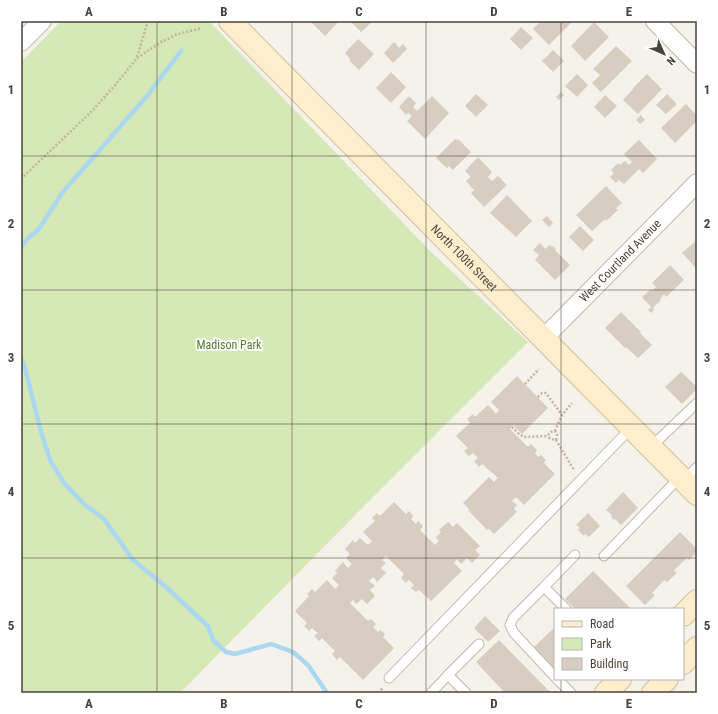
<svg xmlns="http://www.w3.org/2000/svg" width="718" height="714" font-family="'Roboto Condensed',sans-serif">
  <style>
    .green { fill: #d5e8b5 }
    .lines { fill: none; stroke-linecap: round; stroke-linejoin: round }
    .stream { stroke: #aad8f0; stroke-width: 4.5 }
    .building { fill: #d7cdc1 }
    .lane-casing { stroke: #c1b9ae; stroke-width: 11 }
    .street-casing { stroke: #c1b9ae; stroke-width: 20 }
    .secondary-casing { stroke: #d4c19c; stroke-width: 24 }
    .path { stroke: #c3b49f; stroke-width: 2.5; stroke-dasharray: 2 2; stroke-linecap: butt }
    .lane { stroke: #fff; stroke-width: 9 }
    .street { stroke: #fff; stroke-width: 18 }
    .secondary { stroke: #feeecd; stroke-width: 22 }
    .grid { fill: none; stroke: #4a4239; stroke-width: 1; stroke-opacity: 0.55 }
    .labels { text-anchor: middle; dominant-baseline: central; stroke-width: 4; stroke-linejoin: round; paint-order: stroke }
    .street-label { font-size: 12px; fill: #4a4239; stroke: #fff }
    .park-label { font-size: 12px; fill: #507c2c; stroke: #fff }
    .neatline { fill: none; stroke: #4a4239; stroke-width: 1.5 }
    .grid-label { font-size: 13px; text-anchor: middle; font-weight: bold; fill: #4a4239 }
  </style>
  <rect width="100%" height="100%" fill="#f5f2eb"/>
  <polygon class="green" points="61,21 209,21 433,254 528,342 372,498 180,693 21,693 21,62"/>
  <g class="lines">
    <g class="stream">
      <polyline points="21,248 25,241 39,229 62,193 147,96 181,51"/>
      <polyline points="21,358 25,368 41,432 51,462 64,483 84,504 104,519 133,560 167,588 208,626 213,640 226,652 235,654 271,644 293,652 308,665 327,693"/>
    </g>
  </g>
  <g class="building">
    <polygon points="310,21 339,21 325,36"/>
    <polygon points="350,21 373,21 361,32"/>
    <polygon points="541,21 573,21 549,45 533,29"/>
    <polygon points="594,22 609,37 585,61 571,46"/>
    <polygon points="521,27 533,38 521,50 510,39"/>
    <polygon points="358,39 374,54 359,70 349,60 350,59 345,53"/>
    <polygon points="394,42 399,48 403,44 407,49 393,63 384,53"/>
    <polygon points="616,46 632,61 601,92 592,83 600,75 593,69"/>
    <polygon points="553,50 564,61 553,72 542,61"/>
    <polygon points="391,72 406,87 391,103 376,88"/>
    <polygon points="577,74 588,85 577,97 565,86"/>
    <polygon points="647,74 662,89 638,114 623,100 633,89 633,88"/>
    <polygon points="561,92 564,95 559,100 556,97"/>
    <polygon points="476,94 488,105 476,117 465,106"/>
    <polygon points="667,94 677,104 666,114 656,105"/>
    <polygon points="605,95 617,106 605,118 594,107"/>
    <polygon points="409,96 416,103 413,107 417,111 432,96 449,113 425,139 407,121 412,116 408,113 406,115 399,107"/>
    <polygon points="686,104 697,116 697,121 675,143 661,128"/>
    <polygon points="641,115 645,120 640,124 636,120"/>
    <polygon points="455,139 457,140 458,139 471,152 453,170 449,166 447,168 436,158"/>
    <polygon points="639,140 657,159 643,173 639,169 624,184 619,180 616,183 610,177 614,173 611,170 618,163 620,165 625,161 629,165 632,162 624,154"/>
    <polygon points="478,157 492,172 488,177 492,181 498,176 507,185 484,207 471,193 474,190 466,181 471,177 465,171"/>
    <polygon points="606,186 622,203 616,208 618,210 606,221 605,219 592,231 576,215"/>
    <polygon points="507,195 532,221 516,237 490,213"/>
    <polygon points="547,216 553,223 549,227 542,220"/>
    <polygon points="580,226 594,240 583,251 569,237"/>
    <polygon points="697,240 697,269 682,253"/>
    <polygon points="540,243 545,249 550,245 552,247 553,246 556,249 555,250 570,265 555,280 535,260 539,255 533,250"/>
    <polygon points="670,265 684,280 666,297 664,294 660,299 661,300 653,308 654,310 651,313 648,310 651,307 642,297 651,289 652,291 656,287 652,283"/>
    <polygon points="621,312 641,332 640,333 652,345 638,358 626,347 625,348 605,328"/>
    <polygon points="681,372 697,387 697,389 682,404 665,387"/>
    <polygon points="517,376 548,408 522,434 513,425 510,429 528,447 531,444 537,450 535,453 538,457 541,455 546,460 544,463 555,474 524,505 516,497 512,501 517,505 514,509 517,512 494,534 489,529 487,530 468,510 469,509 463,503 489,477 494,482 498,478 482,464 479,467 474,461 478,458 473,453 469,456 464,451 468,448 456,436 470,423 467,419 473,414 475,417 488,405 496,414 499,410 491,402"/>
    <polygon points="623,492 638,508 621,525 615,519 614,520 611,517 612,515 606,510"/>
    <polygon points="394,502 406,514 409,511 413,516 411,519 416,524 418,521 423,526 420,530 435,545 439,541 436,537 441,532 439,530 448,522 453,527 457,523 480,546 475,550 480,555 472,563 467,558 461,564 457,559 454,563 462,571 431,601 419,590 416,592 411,588 414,585 409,580 406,583 401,578 404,574 386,556 382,560 386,563 381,568 386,573 377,582 373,577 369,581 375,586 370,590 375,596 367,604 362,599 356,604 353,600 350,603 368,621 371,619 376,624 373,627 378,632 380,630 385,634 383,637 394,648 363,680 340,657 337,660 332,654 335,651 322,638 319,641 314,636 318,633 314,630 312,628 309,631 304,626 307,623 295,611 309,596 307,594 312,589 315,592 327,580 335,589 339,585 332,578 337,573 335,571 343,562 348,568 352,564 346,558 350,554 345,549 353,540 355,543 360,538 368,545 372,541 363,532 375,521 372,518 377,513 380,516"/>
    <polygon points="588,513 600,526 589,537 585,534 584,536 578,530 580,528 576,525"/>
    <polygon points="680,532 697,549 697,552 689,560 687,558 674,570 677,573 667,582 664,580 652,593 655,595 645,605 626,586"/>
    <polygon points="593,571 631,609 575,609 565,599"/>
    <polygon points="485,616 500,631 488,642 474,628"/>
    <polygon points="555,627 555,670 533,648"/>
    <polygon points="499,640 551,693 505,693 476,662"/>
  </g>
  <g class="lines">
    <defs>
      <g id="lane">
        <polyline points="651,447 697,403"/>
        <polyline points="684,481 697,467"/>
        <polyline points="604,556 680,477"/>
        <polyline points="544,587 575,555"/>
        <polyline points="448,675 479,644"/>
        <polyline points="555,677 514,633 510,625 513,618 544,587 566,609"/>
        <polyline points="389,678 631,428"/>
        <polyline points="557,679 571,693"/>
        <polyline points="431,693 448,675 466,693"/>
      </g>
      <g id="street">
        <polyline points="655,21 697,64"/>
        <polyline points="21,42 42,21"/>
        <path id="s1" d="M543 339 697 183"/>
      </g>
      <g id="secondary">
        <path id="s2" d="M230 21 697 494"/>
        <polyline points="683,615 697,601"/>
        <polyline points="683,663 697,648"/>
        <polyline points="606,693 620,679"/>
        <polyline points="653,693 667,679"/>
      </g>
    </defs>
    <use href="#lane" class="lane-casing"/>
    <use href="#street" class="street-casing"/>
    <use href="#secondary" class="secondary-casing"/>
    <g class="path">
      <polyline points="137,57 148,21"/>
      <polyline points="21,179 93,110 116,84 137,58 161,42 178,34 202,28"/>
      <polyline points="525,384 539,369"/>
      <polyline points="538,397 542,393 546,393 548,396 562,415"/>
      <polyline points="512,427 520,435 526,437 547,436 551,432 555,431 557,435 556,440 551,439 547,436"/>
      <polyline points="555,431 562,415 572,403"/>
      <polyline points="556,440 574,470"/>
      <polyline points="378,693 383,688"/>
    </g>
    <use href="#lane" class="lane"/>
    <use href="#street" class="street"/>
    <use href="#secondary" class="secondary"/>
  </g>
  <path class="grid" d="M157 21V693M292 21V693M426 21V693M561 21V609M21 156H697M21 290H697M21 424H697M21 558H697M561 679V693"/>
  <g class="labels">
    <g class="street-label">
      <text stroke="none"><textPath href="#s2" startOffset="333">North 100th Street</textPath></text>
      <text stroke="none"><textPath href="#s1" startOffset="110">West Courtland Avenue</textPath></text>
    </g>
    <g class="park-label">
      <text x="229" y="345">Madison Park</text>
    </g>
  </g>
  <rect width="718" height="714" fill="none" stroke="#ffffff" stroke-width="44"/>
  <rect x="554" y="608" width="130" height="72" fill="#ffffff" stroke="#b7b3b0"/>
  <rect x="562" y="621" width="20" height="6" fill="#feeecd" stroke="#b7b3b0"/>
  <text x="590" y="628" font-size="12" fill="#4a4239">Road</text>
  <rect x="562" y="638" width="20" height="12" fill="#d5e8b5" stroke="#b7b3b0"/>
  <text x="590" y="648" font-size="12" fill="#4a4239">Park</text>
  <rect x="562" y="658" width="20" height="12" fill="#d7cdc1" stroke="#b7b3b0"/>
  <text x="590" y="668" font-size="12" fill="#4a4239">Building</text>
  <g transform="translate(664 54) rotate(135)" stroke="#ffffff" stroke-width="3" paint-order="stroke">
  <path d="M0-3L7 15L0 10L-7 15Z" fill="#4a4239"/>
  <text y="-6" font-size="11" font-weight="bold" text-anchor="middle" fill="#4a4239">N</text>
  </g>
  <rect x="22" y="22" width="674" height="670" class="neatline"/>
  <g class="grid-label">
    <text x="89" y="16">A</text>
    <text x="224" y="16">B</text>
    <text x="359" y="16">C</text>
    <text x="494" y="16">D</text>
    <text x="629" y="16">E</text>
    <text x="11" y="94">1</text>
    <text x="707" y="94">1</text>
    <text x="11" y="228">2</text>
    <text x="707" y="228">2</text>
    <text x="11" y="362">3</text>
    <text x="707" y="362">3</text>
    <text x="11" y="496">4</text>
    <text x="707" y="496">4</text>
    <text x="11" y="630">5</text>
    <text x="707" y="630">5</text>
    <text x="89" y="708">A</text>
    <text x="224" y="708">B</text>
    <text x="359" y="708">C</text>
    <text x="494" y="708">D</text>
    <text x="629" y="708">E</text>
  </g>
</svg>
